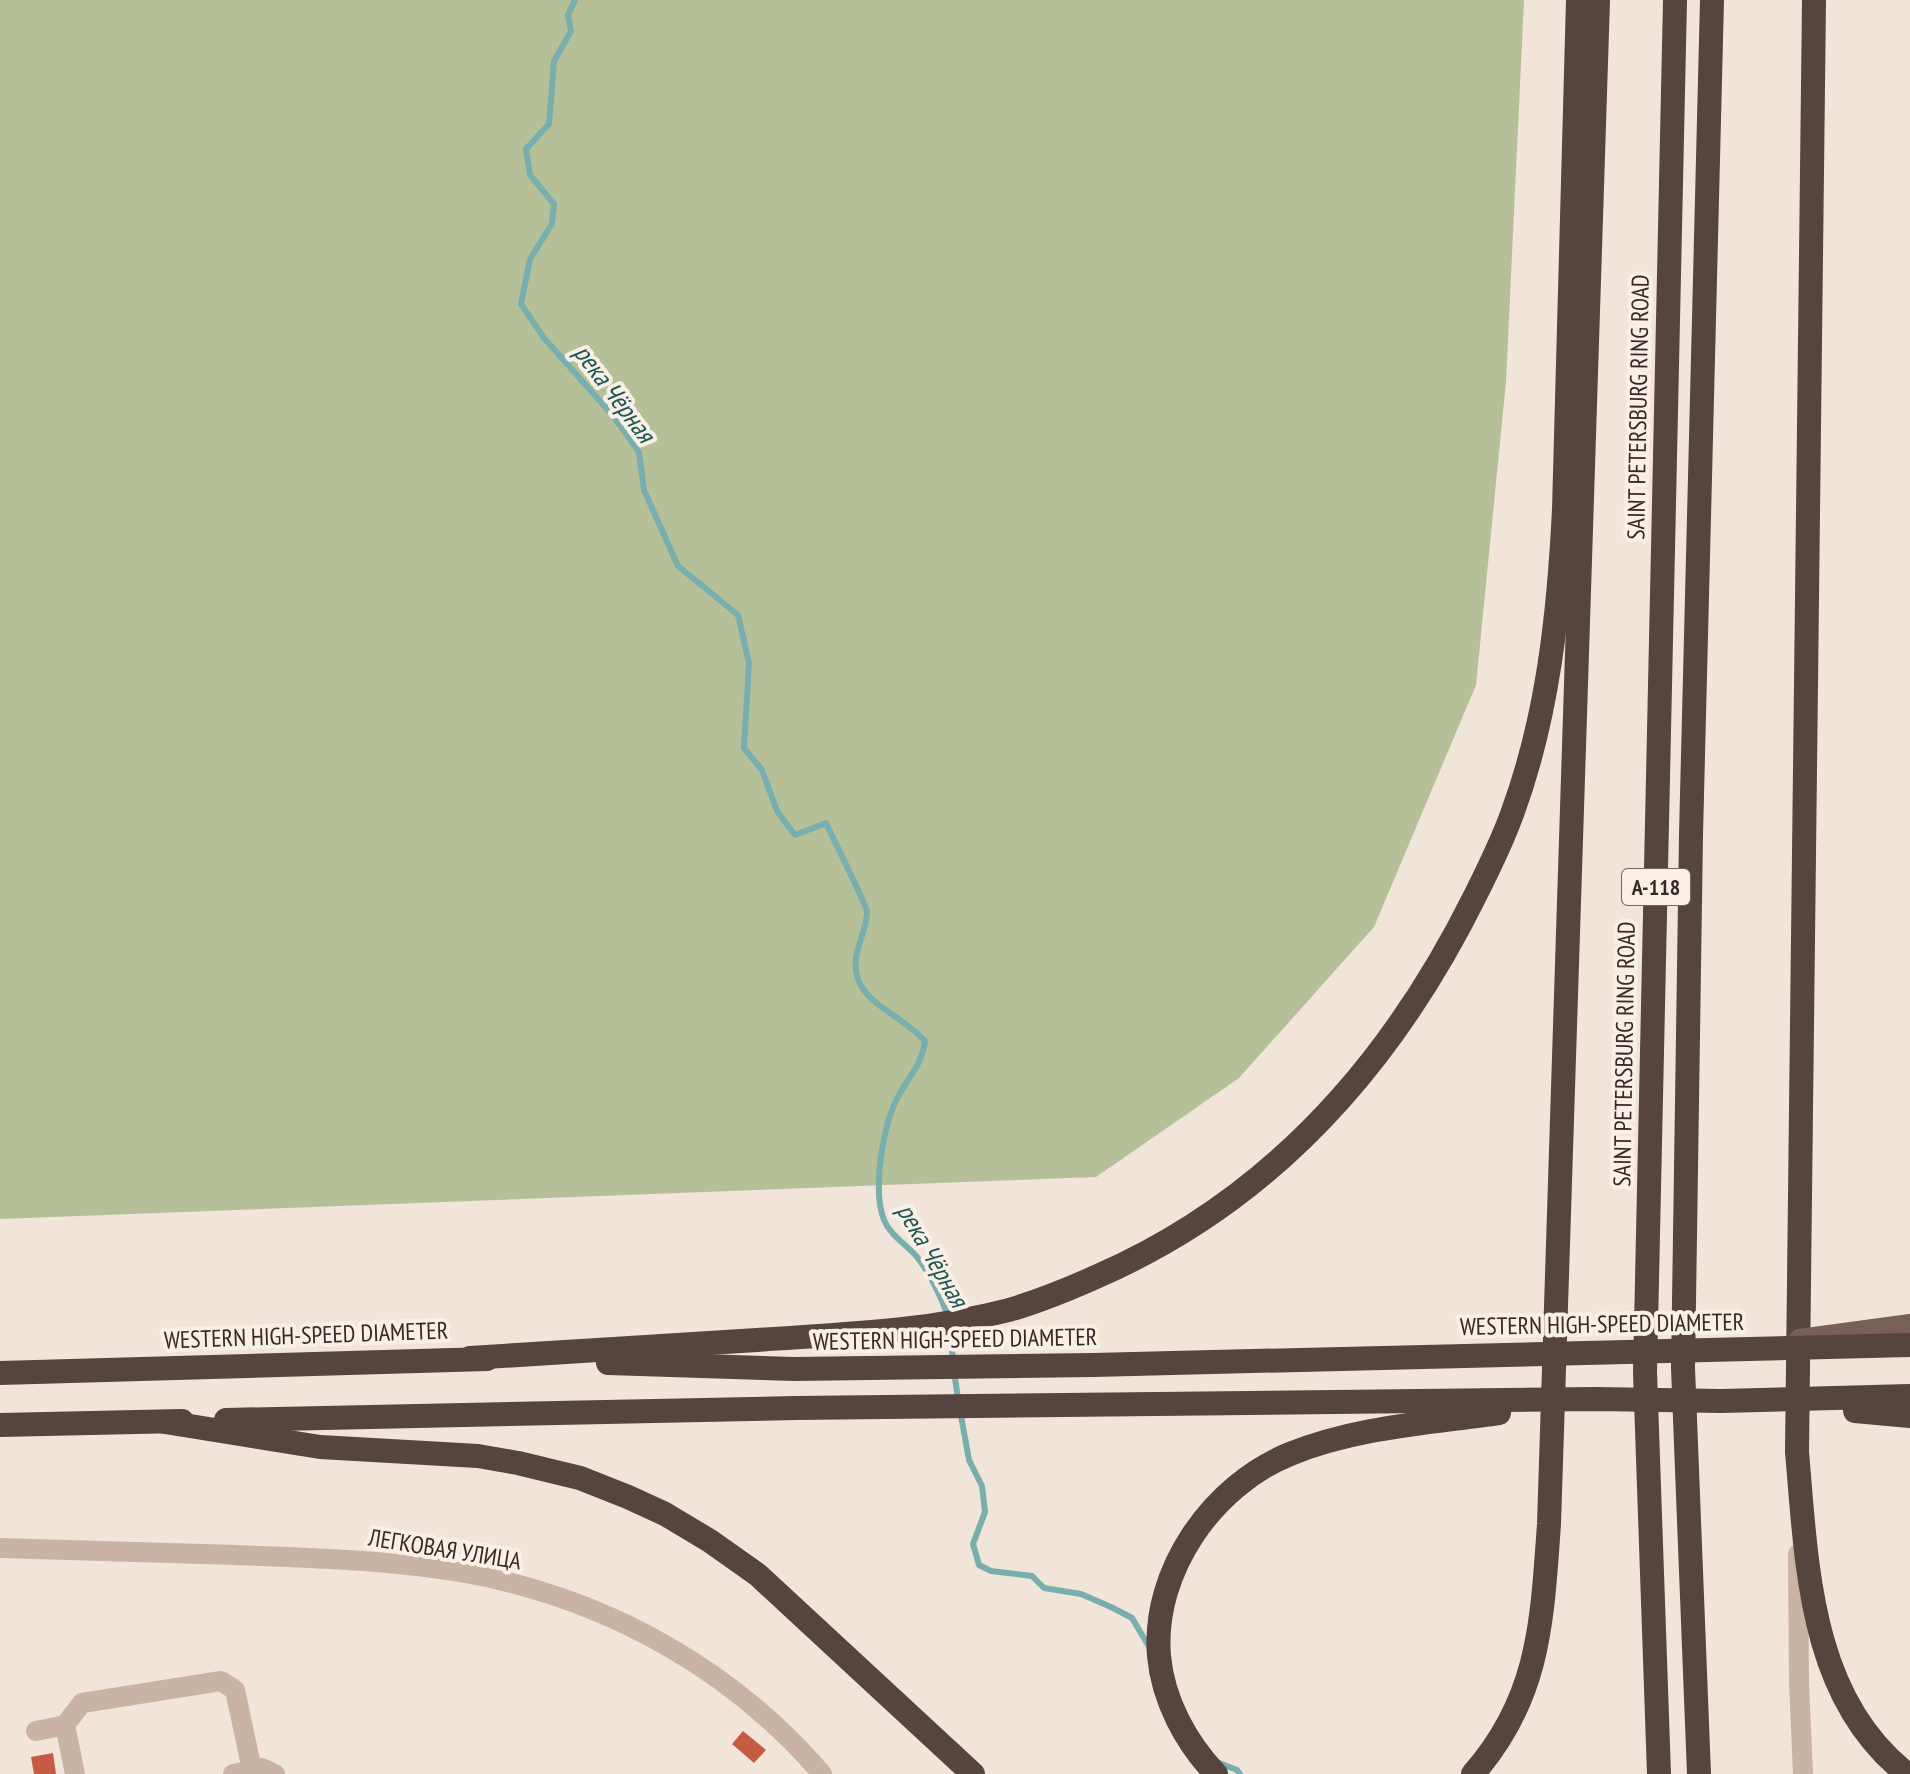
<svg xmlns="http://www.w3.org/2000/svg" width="1910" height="1774" font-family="'PT Sans Narrow',sans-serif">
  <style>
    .green { fill: #b5c099 }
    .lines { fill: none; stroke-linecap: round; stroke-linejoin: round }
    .stream { stroke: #78aead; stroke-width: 6 }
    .building { fill: #c55b43 }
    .minor { stroke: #c9b3a5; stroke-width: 20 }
    .highway { stroke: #56443e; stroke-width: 24 }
    .major-bridge { stroke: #776058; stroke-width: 20 }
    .highway-bridge { stroke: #56443e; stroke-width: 24 }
    .labels { text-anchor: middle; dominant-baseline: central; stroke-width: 8; stroke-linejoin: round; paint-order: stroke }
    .shield { fill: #f9efe5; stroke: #706560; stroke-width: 2 }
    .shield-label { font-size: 22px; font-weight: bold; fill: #352a27 }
    .street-label { font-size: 24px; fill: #352a27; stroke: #f9efe5 }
    .water-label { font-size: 26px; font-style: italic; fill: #1c5656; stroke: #f9efe5 }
  </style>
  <rect width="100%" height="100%" fill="#f1e4d9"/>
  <polygon class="green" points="0,0 1524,0 1506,382 1476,685 1374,927 1239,1078 1096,1177 0,1219"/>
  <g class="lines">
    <g class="stream">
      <path d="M575 0 568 15 571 31 554 61 549 124 526 149 530 175 554 204 552 224 530 259 521 304 544 338 614 417 639 452 644 490 678 566 738 615 749 663 744 748 762 770 777 811 795 835 826 823C832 836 866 904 867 912 867 935 847 957 860 984 872 1007 907 1020 925 1041 923 1063 909 1076 899 1095 883 1123 872 1190 884 1220 890 1235 907 1245 917 1257 931 1274 940 1295 948 1316"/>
      <polyline points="950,1327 953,1359"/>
      <polyline points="954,1371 958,1399"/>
      <polyline points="960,1410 969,1460 982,1486 985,1512 973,1544 979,1565 991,1571 1032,1576 1044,1588 1081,1594 1111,1607 1132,1618 1151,1650"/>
      <polyline points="1219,1763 1237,1770 1240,1774"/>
    </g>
  </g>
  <g class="building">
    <polygon points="743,1731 766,1750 754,1763 732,1744"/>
    <polygon points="53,1753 56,1774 34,1774 31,1757"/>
  </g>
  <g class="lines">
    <g class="minor">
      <path d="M0 1548C79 1550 157 1553 236 1555 314 1558 394 1560 471 1574 608 1600 732 1669 822 1774"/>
      <polyline points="1798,1554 1799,1682 1803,1774"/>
      <polyline points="36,1731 65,1725"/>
      <polyline points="75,1774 65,1725 82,1703 221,1681 235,1690 252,1770"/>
      <polyline points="233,1774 262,1768 275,1774"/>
    </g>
    <g class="highway">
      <path d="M1814 0 1797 1452C1807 1565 1809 1698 1907 1774"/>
      <path d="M470 1358C566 1352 661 1346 757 1340 843 1334 924 1332 1009 1310 1040 1301 1069 1289 1098 1276 1272 1200 1393 1062 1476 894 1489 868 1502 842 1512 814 1548 717 1559 612 1564 509L1578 0"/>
      <polyline points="608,1363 794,1369 1093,1365"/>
      <polyline points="0,1373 487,1359"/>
      <polyline points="226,1420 796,1408"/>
      <polyline points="165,1422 320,1447 478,1456 518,1463 580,1478 628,1497 665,1514 710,1541 758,1575 973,1774"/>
      <polyline points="0,1425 182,1421"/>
      <path d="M1473 1774C1540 1698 1542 1621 1549 1524L1598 0"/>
      <polyline points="1659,1774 1645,1372 1675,0"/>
      <polyline points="1699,1774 1683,1368 1691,835 1712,0"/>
    </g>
    <polyline class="major-bridge" points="1799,1339 1910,1324"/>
    <g class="highway-bridge">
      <polyline points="1093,1365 1910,1345"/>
      <polyline points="796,1408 1596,1399 1721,1401 1910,1396"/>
      <polyline points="1855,1411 1910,1416"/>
      <path d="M1216 1774C1186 1743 1163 1700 1159 1656 1152 1571 1213 1485 1290 1454 1356 1427 1429 1423 1499 1413"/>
    </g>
  </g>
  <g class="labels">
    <rect class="shield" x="1622" y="869" width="68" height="36" rx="6"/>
    <g class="shield-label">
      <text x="1656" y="887">А-118</text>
    </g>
    <g class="street-label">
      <text transform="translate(1638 407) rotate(-89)">SAINT PETERSBURG RING ROAD</text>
      <text transform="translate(1624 1054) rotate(-89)">SAINT PETERSBURG RING ROAD</text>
      <text transform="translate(1602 1324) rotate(-1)">WESTERN HIGH-SPEED DIAMETER</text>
      <text transform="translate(306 1335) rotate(-2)">WESTERN HIGH-SPEED DIAMETER</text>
      <text transform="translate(955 1339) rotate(-1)">WESTERN HIGH-SPEED DIAMETER</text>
      <text transform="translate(445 1549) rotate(9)">ЛЕГКОВАЯ УЛИЦА</text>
    </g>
    <g class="water-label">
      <text transform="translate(615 393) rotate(53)">река Чёрная</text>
      <text transform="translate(933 1255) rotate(60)">река Чёрная</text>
    </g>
  </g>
</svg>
